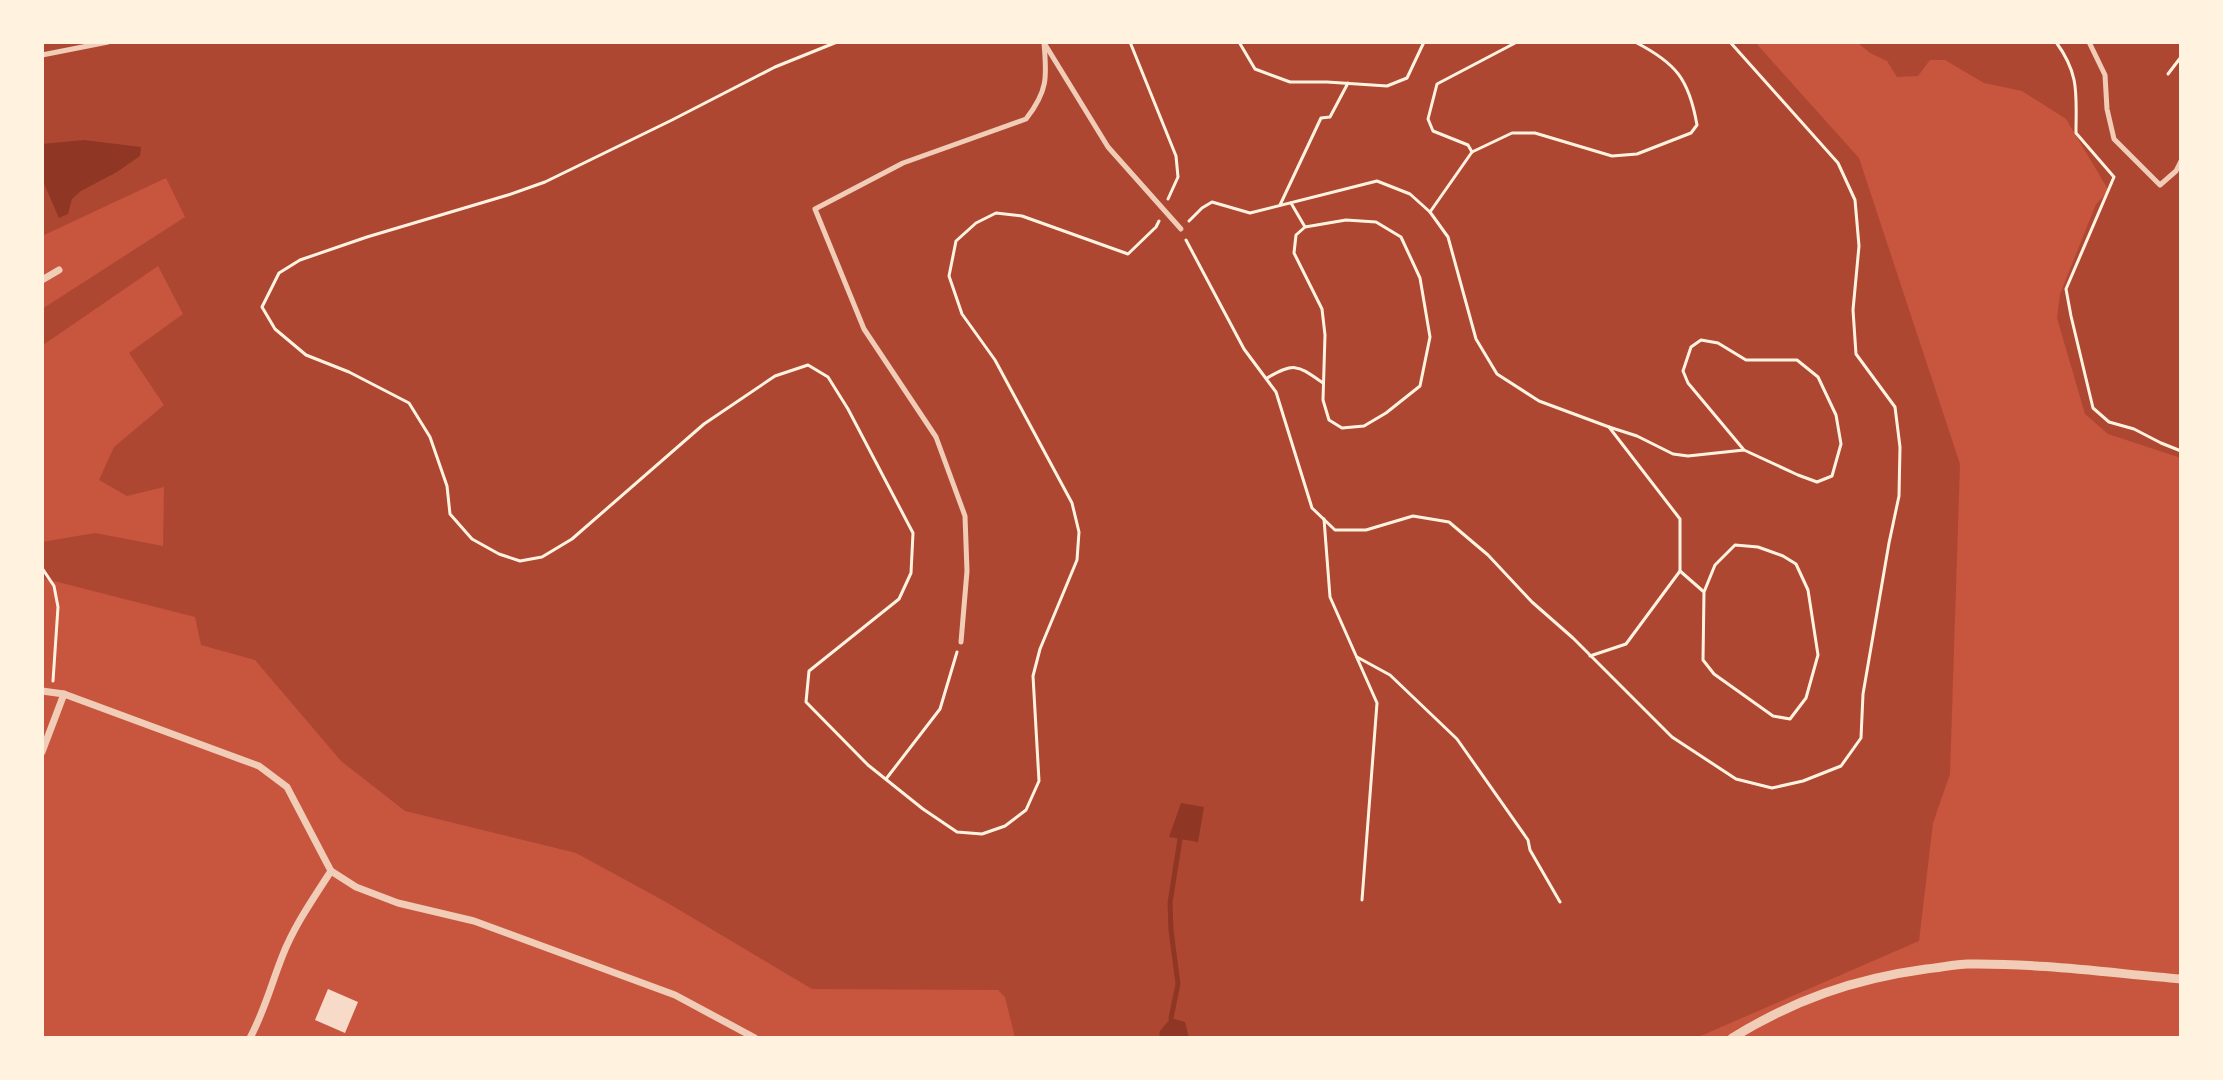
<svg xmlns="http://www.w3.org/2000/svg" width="2223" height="1080" font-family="'Fira Sans',sans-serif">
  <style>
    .green { fill: #ae4732 }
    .water { fill: #8f3625 }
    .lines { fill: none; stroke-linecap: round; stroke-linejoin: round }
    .stream { stroke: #8f3625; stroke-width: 5 }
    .building { fill: #f7dbc8 }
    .path { stroke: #fff3e0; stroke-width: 3 }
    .pedestrian { stroke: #f1ccb7; stroke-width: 5 }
    .minor { stroke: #f1ccb7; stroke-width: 7 }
    .tertiary { stroke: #f1ccb7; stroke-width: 9 }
  </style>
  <rect width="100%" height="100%" fill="#c8553d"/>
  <g class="green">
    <polygon points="42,42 1755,42 1859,158 1960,464 1950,774 1933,823 1919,941 1696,1038 1015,1038 1005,997 998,990 812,989 666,902 576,853 405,811 341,761 255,660 201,645 195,617 42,578 42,542 95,533 163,546 164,487 127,496 99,480 114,447 164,405 129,353 183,314 158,266 43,345 42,309 185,217 166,178 42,236"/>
    <polygon points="1857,42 2181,42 2181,458 2108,434 2085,414 2057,318 2060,294 2096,204 2109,191 2066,119 2022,91 1984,83 1945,60 1930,60 1918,76 1897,77 1887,61 1870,53"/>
  </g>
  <g class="water">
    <polygon points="84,140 141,147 140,156 117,172 81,191 72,199 68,214 59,218 42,179 42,144"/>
    <polygon points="1181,803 1204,807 1198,842 1169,837"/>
    <polygon points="1171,1018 1185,1022 1189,1038 1159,1038 1160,1031"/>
  </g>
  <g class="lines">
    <polyline class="stream" points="1171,1018 1178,984 1171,930 1170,903 1180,839"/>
  </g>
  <polygon class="building" points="328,989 358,1002 345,1033 315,1020"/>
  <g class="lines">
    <g class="path">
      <polyline points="837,42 775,67 672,120 545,182 508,195 367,237 300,260 279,273 262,307 275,329 306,355 349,372 409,403 430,437 447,486 450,514 472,539 499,554 520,561 542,557 572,539 704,424 775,376 808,365 828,377 848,409 913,533 911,573 899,599 809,671 806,702 868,765 923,809 957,832 982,834 1005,826 1026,810 1039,781 1033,676 1040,649 1077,560 1079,532 1072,503 995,360 962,314 949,276 956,241 976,223 996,213 1022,216 1128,254 1156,227 1159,221"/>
      <polyline points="1130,42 1176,156 1178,177 1168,199"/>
      <polyline points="1239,42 1255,69 1290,82 1327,82 1387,86 1407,78 1424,42"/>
      <path d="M2056 42C2080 75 2076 94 2076 133L2114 177 2066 289 2071 316 2093 408 2109 422 2134 429 2161 443 2181 451"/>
      <polyline points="2168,74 2181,57"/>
      <polyline points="1472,152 1468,145 1433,131 1428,119 1437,84 1517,42"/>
      <polyline points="1291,203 1305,227 1296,235 1294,253 1322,309 1325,335 1323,400 1329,420 1342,428 1364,426 1386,413 1420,386 1430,337 1420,278 1401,237 1376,222 1346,220 1305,227"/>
      <polyline points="1280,205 1321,118 1330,117 1348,83"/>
      <path d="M1430 212 1472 152 1512 133H1535L1612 156 1637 154 1691 133 1697 125C1689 79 1676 63 1635 42"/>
      <polyline points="1189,221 1202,208 1212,202 1250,213 1377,181 1410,194 1430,212 1448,237 1476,339 1497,374 1539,401 1609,427 1680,519 1680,571 1626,644 1590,656"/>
      <polyline points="1186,240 1244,349 1276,392 1312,508 1335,530 1366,530 1413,516 1449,522 1488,555 1532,602 1573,638 1672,737 1736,779 1772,788 1803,781 1841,766 1861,738 1863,694 1889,543 1899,496 1900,447 1895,407 1856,354 1853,310 1859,246 1855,200 1838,163 1730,42"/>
      <path d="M1267 378C1295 362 1297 365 1323 383"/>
      <polyline points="1609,427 1637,436 1673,454 1688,456 1744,450 1798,475 1817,482 1832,476 1841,444 1836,415 1818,377 1797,360 1746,360 1718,343 1701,340 1691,347 1683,371 1688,383 1744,450"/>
      <polyline points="1324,519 1330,597 1377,703 1362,900"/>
      <polyline points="42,568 54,586 58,607 53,681"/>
      <polyline points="1680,571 1704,592 1703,660 1714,674 1773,716 1790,719 1806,698 1818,655 1808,590 1796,564 1783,556 1758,547 1735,545 1715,565 1704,592"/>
      <polyline points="1357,657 1390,675 1457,739 1528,840 1530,850 1560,902"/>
      <polyline points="886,779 940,709 957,652"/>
    </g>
    <g class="pedestrian">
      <polyline points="2089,42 2105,75 2107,109 2114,139 2160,185 2176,171 2181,161"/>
      <polyline points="1046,46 1108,147 1181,229"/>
      <polyline points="42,55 108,42"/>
      <path d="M961 642 967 571 965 516 936 437 864 329 815 209 903 163 1026 119C1048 91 1047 77 1044 43"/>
    </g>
    <g class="minor">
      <polyline points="42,280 59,270"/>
      <polyline points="42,691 64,694 259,766 287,787 331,871 356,887 398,903 474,921 675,995 755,1038"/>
      <polyline points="42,752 64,694"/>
      <path d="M250 1038C264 1012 271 985 282 957 294 926 313 899 331 871"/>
    </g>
    <path class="tertiary" d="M1732 1038C1794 1000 1853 979 1926 969 1940 968 1954 964 1968 964 2039 963 2110 973 2181 979"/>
  </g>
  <rect width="2223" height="1080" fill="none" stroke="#fff3e0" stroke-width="88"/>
</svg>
